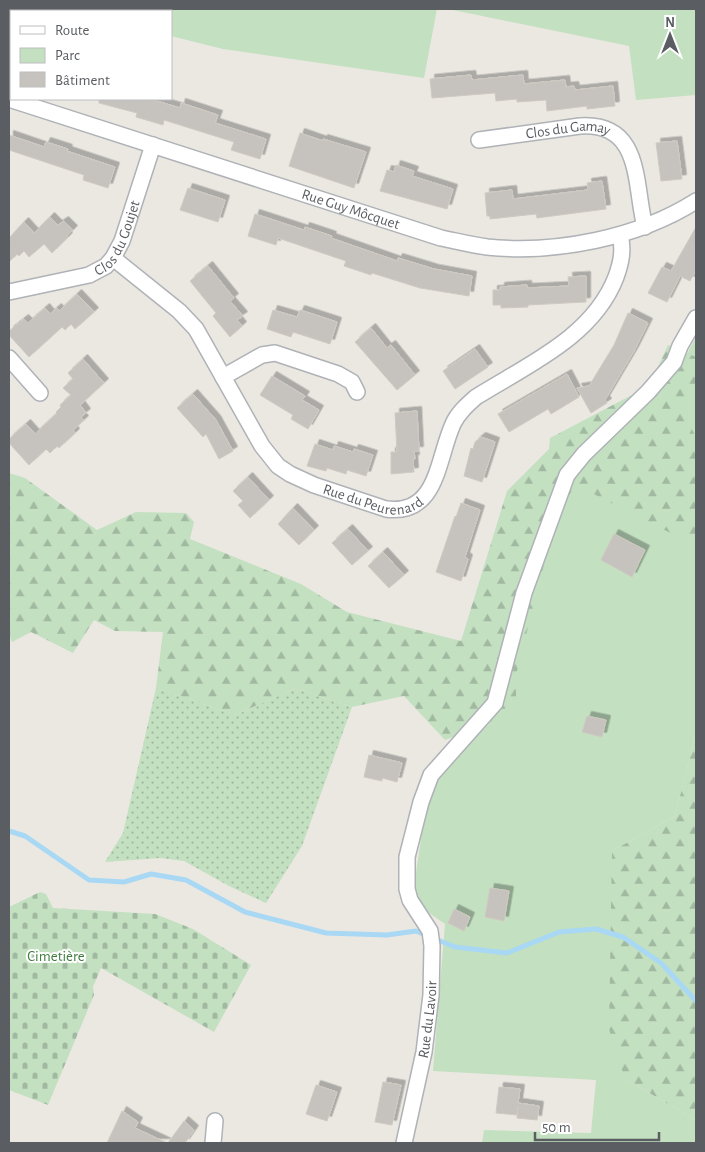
<svg xmlns="http://www.w3.org/2000/svg" width="705" height="1152" font-family="'Alegreya Sans',sans-serif">
  <style>
    .green { fill: #c3e0c1 }
    .forest { fill: url(#forest-firs) }
    .cemetery { fill: url(#cemetery-stones) }
    .garden { fill: url(#garden-dots) }
    .lines { fill: none; stroke-linecap: round; stroke-linejoin: round }
    .stream { stroke: #a8d8f4; stroke-width: 5 }
    .building { fill: #c6c3be; stroke: #cfc9c1; filter: url(#shadow) }
    .minor-casing { stroke: #afb2b6; stroke-width: 18 }
    .minor { stroke: #fff; stroke-width: 15 }
    .labels { text-anchor: middle; dominant-baseline: central; stroke-width: 4; stroke-linejoin: round; paint-order: stroke }
    .street-label { font-size: 15px; fill: #5a5d61; stroke: #fff }
    .park-label { font-size: 15px; fill: #3f7c3e; stroke: #fff }
  </style>
  <defs>
    <pattern id="forest-firs" width="22" height="20" patternUnits="userSpaceOnUse" patternTransform="scale(1.25)"><rect width="22" height="20" fill="#c3e0c1"/><path d="M5 1l3.5 6h-7zM16 11l3.5 6h-7z" fill="#a1b9a0"/></pattern>
    <pattern id="cemetery-stones" width="16" height="16" patternUnits="userSpaceOnUse" patternTransform="scale(1.25)"><rect width="16" height="16" fill="#c3e0c1"/><path d="M2 7V4a2 2 0 0 1 4 0v3zM10 15v-3a2 2 0 0 1 4 0v3z" fill="#a1b9a0"/></pattern>
    <pattern id="garden-dots" width="8" height="8" patternUnits="userSpaceOnUse" patternTransform="scale(1.25)"><rect width="8" height="8" fill="#c3e0c1"/><path d="M2 2h.1M6 6h.1" fill="none" stroke="#a1b9a0" stroke-width="1.8" stroke-linecap="round"/></pattern>
    <filter id="shadow"><feDropShadow dx="4.5" dy="-4.5" stdDeviation="0" flood-color="#0004"/></filter>
  </defs>
  <rect width="100%" height="100%" fill="#ebe8e2"/>
  <g class="green">
    <polygon points="64,9 437,9 424,78 223,49 171,36 171,11 74,11"/>
    <polygon points="448,9 696,9 696,95 636,100 629,46"/>
    <polygon points="696,337 696,733 675,816 612,851 625,1079 696,1120 696,1143 482,1143 484,1130 591,1133 596,1080 433,1071 445,924 422,908 414,886 426,806 444,768 508,705 521,510 678,371"/>
  </g>
  <g class="forest">
    <polygon points="668,345 696,357 696,381 685,414 696,438 696,546 576,485 557,513 516,675 516,713 445,740 404,696 352,707 295,688 236,715 156,688 163,632 115,631 94,620 73,653 31,632 12,642 9,635 9,473 25,478 97,530 136,512 186,513 194,522 190,539 301,584 347,612 461,641 507,491 549,449 550,438 649,386"/>
    <polygon points="696,733 696,1120 625,1079 609,1029 612,851 675,816"/>
  </g>
  <polygon class="cemetery" points="40,892 46,894 53,908 155,914 193,929 251,965 214,1032 101,968 93,987 94,995 48,1105 9,1090 9,907"/>
  <polygon class="garden" points="156,688 236,715 295,688 352,707 302,846 266,903 229,886 184,861 160,858 105,862 123,833"/>
  <g class="lines">
    <polyline class="stream" points="9,831 25,836 89,880 124,882 151,874 186,880 245,912 326,933 387,935 416,931 455,947 507,953 559,932 596,929 623,937 661,963 696,1001"/>
  </g>
  <g class="building">
    <polygon points="471,75 472,80 523,75 524,84 565,80 566,87 574,86 575,90 613,86 615,106 587,109 587,106 547,111 546,100 517,102 517,99 496,101 495,93 432,98 430,79"/>
    <polygon points="99,99 150,99 180,108 181,103 218,115 215,123 266,139 260,159 231,150 234,142 164,120 163,125 136,117 137,113 99,103"/>
    <polygon points="300,133 323,141 323,139 366,152 354,188 289,166"/>
    <polygon points="9,135 44,147 46,142 68,149 67,151 115,167 108,188 83,180 84,175 9,150"/>
    <polygon points="677,141 682,179 661,181 656,143"/>
    <polygon points="396,165 414,171 412,176 453,189 447,209 380,191 387,170 394,172"/>
    <polygon points="602,181 606,209 537,218 536,214 490,219 490,216 487,216 485,193 512,190 513,199 588,190 587,183"/>
    <polygon points="188,188 225,200 218,222 180,210"/>
    <polygon points="255,214 304,230 305,227 332,236 331,238 397,261 398,258 434,269 472,276 469,296 420,288 372,273 371,275 344,266 346,261 278,238 276,245 248,236"/>
    <polygon points="50,217 58,225 64,221 73,230 67,236 68,237 52,253 44,244 29,257 24,251 19,256 17,254 9,262 9,238 24,222 34,233"/>
    <polygon points="696,227 696,270 690,281 680,276 667,302 648,293 662,267 671,271"/>
    <polygon points="208,266 234,298 230,301 243,316 237,320 242,326 230,337 213,316 216,313 190,281"/>
    <polygon points="586,276 586,302 528,305 528,307 501,308 501,305 493,305 493,290 500,290 500,287 527,285 527,288 569,286 568,277"/>
    <polygon points="77,294 94,312 75,329 71,324 65,330 62,327 29,357 9,335 9,331 24,319 28,323 45,308 50,314 57,308 59,311"/>
    <polygon points="273,310 297,317 300,310 337,322 330,344 293,332 291,337 267,329"/>
    <polygon points="628,313 648,323 634,351 605,400 607,403 591,413 577,388 589,386 614,345"/>
    <polygon points="371,328 387,348 391,345 415,375 397,390 355,342"/>
    <polygon points="475,349 488,367 455,389 443,371"/>
    <polygon points="83,359 104,383 80,405 86,413 81,417 84,420 73,430 75,433 59,448 57,446 50,453 46,449 29,465 9,443 9,439 26,424 35,434 57,413 56,412 61,407 60,405 71,395 63,388 73,379 68,373"/>
    <polygon points="567,374 579,397 551,414 548,409 509,432 498,414"/>
    <polygon points="272,376 305,396 302,400 319,410 308,429 291,419 293,415 260,395"/>
    <polygon points="193,394 216,420 233,451 219,459 206,434 203,437 177,408"/>
    <polygon points="417,411 419,451 414,451 415,459 413,459 414,472 391,474 391,452 397,452 395,413"/>
    <polygon points="481,437 495,442 482,482 464,476 471,448 473,449 475,442"/>
    <polygon points="315,444 333,450 334,446 353,452 354,449 373,455 366,476 347,470 346,474 327,468 326,471 307,466"/>
    <polygon points="248,477 269,500 250,518 238,505 243,501 233,491"/>
    <polygon points="461,503 480,510 465,557 468,559 461,581 436,572 455,516 456,517"/>
    <polygon points="293,508 314,530 299,545 278,524"/>
    <polygon points="348,529 368,551 352,565 332,543"/>
    <polygon points="614,534 645,550 632,577 601,560"/>
    <polygon points="383,552 404,575 389,588 368,566"/>
    <polygon points="587,716 606,720 602,737 582,732"/>
    <polygon points="369,755 402,763 397,782 382,778 382,781 364,777"/>
    <polygon points="490,888 509,891 504,921 485,917"/>
    <polygon points="454,909 470,917 464,931 448,923"/>
    <polygon points="383,1082 401,1085 392,1125 375,1122"/>
    <polygon points="316,1085 337,1092 327,1121 306,1114"/>
    <polygon points="499,1087 520,1089 518,1103 539,1106 537,1120 517,1118 518,1106 517,1115 496,1113"/>
    <polygon points="122,1111 138,1122 135,1128 167,1143 107,1143"/>
    <polygon points="184,1121 194,1130 185,1143 168,1143"/>
  </g>
  <g class="lines">
    <defs>
      <g id="minor">
        <path id="s1" d="M9 99 441 238C456 241 472 245 487 247 555 254 638 238 696 201"/>
        <path id="s2" d="M479 140 580 126C643 122 634 185 645 227"/>
        <path id="s3" d="M113 258 179 311 196 329 262 446 278 466 290 474 314 485 386 509C438 516 437 459 453 424 458 413 467 405 476 397 527 365 593 337 616 277 621 263 624 250 620 235"/>
        <path id="s4" d="M9 292 89 275 106 266 113 258 122 241 153 145"/>
        <polyline points="9,358 40,393"/>
        <polyline points="223,377 262,355 275,353 338,374 352,382 357,392"/>
        <polyline points="213,1143 215,1121"/>
        <path id="s5" d="M404 1143 424 1052 431 995 432 946 430 931 410 900 407 889V857L421 802 431 775 495 703 524 593 567 475 584 454 648 392 674 362 680 346 696 318"/>
      </g>
    </defs>
    <use href="#minor" class="minor-casing"/>
    <use href="#minor" class="minor"/>
  </g>
  <g class="labels">
    <g class="street-label">
      <text stroke="none"><textPath href="#s2" startOffset="90">Clos du Gamay</textPath></text>
      <text stroke="none"><textPath href="#s1" startOffset="359">Rue Guy Môcquet</textPath></text>
      <text stroke="none"><textPath href="#s4" startOffset="131">Clos du Goujet</textPath></text>
      <text stroke="none"><textPath href="#s3" startOffset="372">Rue du Peurenard</textPath></text>
      <text stroke="none"><textPath href="#s5" startOffset="126">Rue du Lavoir</textPath></text>
    </g>
    <g class="park-label">
      <text x="56" y="956">Cimetière</text>
    </g>
  </g>
  <rect width="705" height="1152" fill="none" stroke="#5a5d61" stroke-width="20"/>
  <rect x="10" y="10" width="162" height="90" fill="#ffffff" stroke="#bdbec0"/>
  <rect x="20" y="26" width="25" height="8" fill="#ffffff" stroke="#bdbec0"/>
  <text x="55" y="35" font-size="15" fill="#5a5d61">Route</text>
  <rect x="20" y="48" width="25" height="15" fill="#c3e0c1" stroke="#bdbec0"/>
  <text x="55" y="60" font-size="15" fill="#5a5d61">Parc</text>
  <rect x="20" y="72" width="25" height="15" fill="#c6c3be" stroke="#bdbec0"/>
  <text x="55" y="85" font-size="15" fill="#5a5d61">Bâtiment</text>
  <g transform="translate(670 35)" stroke="#ffffff" stroke-width="4" paint-order="stroke">
  <path d="M0-4L9 19L0 12L-9 19Z" fill="#5a5d61"/>
  <text y="-8" font-size="14" font-weight="bold" text-anchor="middle" fill="#5a5d61">N</text>
  </g>
  <path d="M535 1132v8h124v-8" fill="none" stroke="#5a5d61" stroke-width="2.5"/>
  <text x="542" y="1132" font-size="15" fill="#5a5d61" stroke="#ffffff" stroke-width="4" paint-order="stroke">50 m</text>
</svg>
